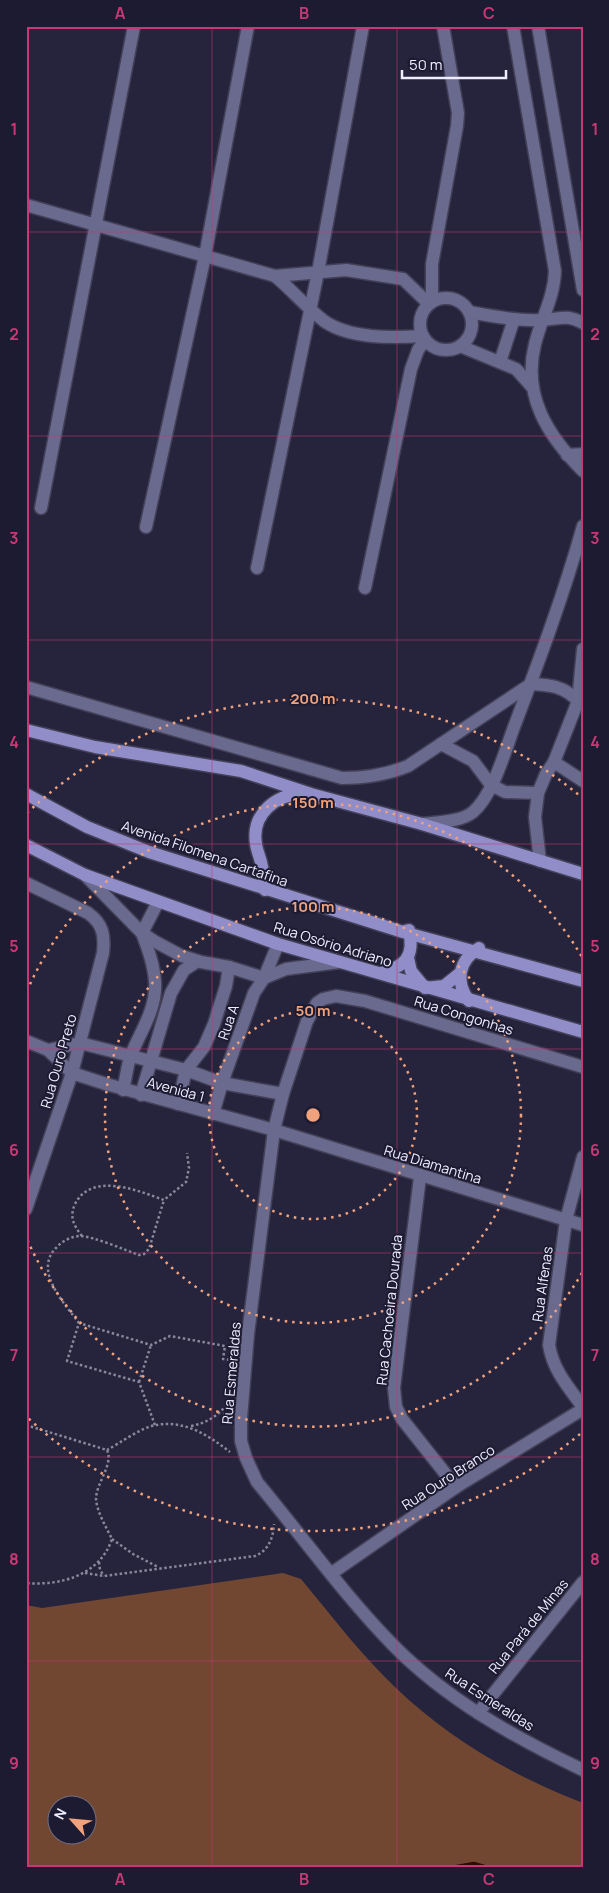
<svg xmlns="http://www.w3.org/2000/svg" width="609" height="1893" font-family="Manrope,sans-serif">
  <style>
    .forest { fill: #724732; fill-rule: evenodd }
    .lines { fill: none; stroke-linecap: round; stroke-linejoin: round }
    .stream { stroke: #2f0a00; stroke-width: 4.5 }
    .street-casing { stroke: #424057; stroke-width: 15 }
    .secondary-casing { stroke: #424057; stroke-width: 15 }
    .path { stroke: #88879b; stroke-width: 2.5; stroke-dasharray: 2.5 2.5; stroke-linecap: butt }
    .street { stroke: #6a698e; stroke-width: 12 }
    .secondary { stroke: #908dc8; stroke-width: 12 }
    .grid { fill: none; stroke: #c93874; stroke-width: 1; stroke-opacity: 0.55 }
    .ring { fill: none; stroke: #f1a27b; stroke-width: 2.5; stroke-dasharray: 2.5 5 }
    .labels { text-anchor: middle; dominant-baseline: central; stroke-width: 4; stroke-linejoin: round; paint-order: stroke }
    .street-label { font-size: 14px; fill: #eef; stroke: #1d1b32 }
    .centre { fill: #f1a27b; stroke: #1d1b32; stroke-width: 2.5 }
    .ring-label { font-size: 15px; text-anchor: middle; font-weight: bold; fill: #f1a27b; stroke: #1d1b32; stroke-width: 4; stroke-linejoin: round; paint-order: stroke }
    .neatline { fill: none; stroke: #c93874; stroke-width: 2 }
    .grid-label { font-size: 16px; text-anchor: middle; font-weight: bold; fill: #c93874 }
  </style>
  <rect width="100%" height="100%" fill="#26243c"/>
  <path class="forest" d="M283 1573 301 1579C331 1615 361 1655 396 1688 449 1739 515 1777 583 1803V1867H26V1605L42 1608ZM58 1806H88V1836H58Z"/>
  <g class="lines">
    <polyline class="stream" points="457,1867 474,1864 484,1867"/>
    <defs>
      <g id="street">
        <path d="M513 26 555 271C554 298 541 319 535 344 522 396 548 436 583 471"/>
        <polyline points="538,26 583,290"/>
        <polyline points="26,205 275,276 346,270 403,279 429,304"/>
        <path d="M275 276C292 290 307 308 324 321 350 339 392 338 423 336"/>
        <circle cx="446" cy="324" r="26"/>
        <polyline points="432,302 432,264 457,126 458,113 443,26"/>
        <path d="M469 312C492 316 517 321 540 320 558 320 565 313 583 323"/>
        <polyline points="460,346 516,369 533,388"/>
        <polyline points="500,362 514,319"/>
        <polyline points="567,455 583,454"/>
        <polyline points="41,508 134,26"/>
        <polyline points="146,527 205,256 248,26"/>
        <polyline points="257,568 318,272 363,26"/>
        <polyline points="365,588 411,369 418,350 425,340"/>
        <path d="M26 687 342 778C366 778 386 775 408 766L531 684C550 685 564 686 578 701"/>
        <polyline points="441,744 473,761 491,785 505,792 538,793"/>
        <polyline points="554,762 583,781"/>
        <path d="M422 824C437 822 461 822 473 812 493 795 505 751 514 727 539 661 564 594 583 526"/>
        <polyline points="540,861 535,817 538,793 546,774 554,762 578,701 583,649"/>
        <polyline points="85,875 142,933 154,941 182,956 201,962 229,967 264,978 286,969 340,962"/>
        <path d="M26 883 88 913C103 924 105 935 103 953L72 1073 26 1209"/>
        <polyline points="26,1041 48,1050 72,1073 106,1084 274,1130 583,1225"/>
        <polyline points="48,1050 80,1043 186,1070 222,1083 283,1094"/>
        <path d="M583 1067 365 1001 336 996 323 999 317 1003 307 1021 283 1094 274 1130 248 1334 241 1418V1441L246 1458 257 1482C302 1536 344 1595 393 1645 446 1699 515 1738 583 1770"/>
        <path d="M123 1090C126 1078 127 1066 131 1055 140 1032 157 1009 155 982 154 965 148 949 142 933L158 902"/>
        <polyline points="141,1095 171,993 184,970 198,961"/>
        <polyline points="178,1104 186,1070 204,1047 214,1024 226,986 229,967"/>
        <polyline points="213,1114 222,1083 254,993 264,978 278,944"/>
        <path d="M583 1157 566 1220 549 1345C553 1370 568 1387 583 1407"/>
        <polyline points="420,1177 394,1388 396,1407 402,1419 456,1487"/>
        <polyline points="332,1573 456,1487 583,1409"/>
        <polyline points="478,1713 583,1582"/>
      </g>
      <g id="secondary">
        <polyline points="26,730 95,747 241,771 311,794 422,824 583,874"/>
        <polyline points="26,794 87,827 149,852 403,932 583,981"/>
        <polyline points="26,845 85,875 278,944 583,1032"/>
        <path d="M265 890C264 883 264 874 262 867 261 859 257 852 256 844 251 814 276 794 303 794"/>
        <polyline points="408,958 411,971 425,988 444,986 459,974"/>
        <path d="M380 973C405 967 415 957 409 930L405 931"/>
        <path d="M469 1001C455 982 458 961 479 948"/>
      </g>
    </defs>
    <use href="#street" class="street-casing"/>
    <use href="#secondary" class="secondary-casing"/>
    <g class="path">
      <path d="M82 1236C74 1226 69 1217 75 1204 92 1171 139 1191 164 1200L186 1182 189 1168 187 1153"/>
      <path d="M79 1323C65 1304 33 1271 56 1248 62 1241 70 1237 79 1236 93 1236 125 1250 139 1255L144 1254 149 1249 164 1200"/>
      <polyline points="139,1382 151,1345"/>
      <path d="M26 1425 107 1450C114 1464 96 1483 96 1499 97 1512 106 1527 112 1539 100 1575 61 1586 26 1583"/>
      <polyline points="155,1425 139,1382 67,1361 79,1323 151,1345 170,1336 225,1346 223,1359 233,1360"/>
      <path d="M191 1426C207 1423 217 1416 228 1404"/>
      <path d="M107 1450C120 1443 142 1427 156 1425 185 1420 208 1435 230 1452"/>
      <polyline points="112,1539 133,1554 158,1567"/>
      <polyline points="99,1562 100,1570 104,1576"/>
      <path d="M85 1573 104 1576 255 1556C269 1550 273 1538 274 1524"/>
    </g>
    <use href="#street" class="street"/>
    <use href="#secondary" class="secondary"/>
  </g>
  <path class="grid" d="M212 26V1867M397 26V1867M26 232H583M26 436H583M26 640H583M26 844H583M26 1049H583M26 1253H583M26 1457H583M26 1661H583"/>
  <g class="ring">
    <circle cx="313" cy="1115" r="104"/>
    <circle cx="313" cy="1115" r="208"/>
    <path d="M582 1273A312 312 0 0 1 27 1239M27 991A312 312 0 0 1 582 957"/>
    <path d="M580 1434A416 416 0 0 1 27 1417M27 813A416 416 0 0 1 580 796"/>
  </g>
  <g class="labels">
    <g class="street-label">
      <text transform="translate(205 853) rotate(19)">Avenida Filomena Cartafina</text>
      <text transform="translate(333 944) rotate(17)">Rua Osório Adriano</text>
      <text transform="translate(464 1015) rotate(17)">Rua Congonhas</text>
      <text transform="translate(228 1022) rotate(-71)">Rua A</text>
      <text transform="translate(58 1061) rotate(-74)">Rua Ouro Preto</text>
      <text transform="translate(176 1089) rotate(15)">Avenida 1</text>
      <text transform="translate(433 1164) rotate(17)">Rua Diamantina</text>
      <text transform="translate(542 1284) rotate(-82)">Rua Alfenas</text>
      <text transform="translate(389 1310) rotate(-84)">Rua Cachoeira Dourada</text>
      <text transform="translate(231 1373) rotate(-85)">Rua Esmeraldas</text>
      <text transform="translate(448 1477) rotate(-33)">Rua Ouro Branco</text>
      <text transform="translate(528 1626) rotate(-51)">Rua Pará de Minas</text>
      <text transform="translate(490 1699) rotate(33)">Rua Esmeraldas</text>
    </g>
  </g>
  <circle cx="313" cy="1115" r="8" class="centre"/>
  <g class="ring-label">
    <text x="313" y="704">200 m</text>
    <text x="313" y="808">150 m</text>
    <text x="313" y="912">100 m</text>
    <text x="313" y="1016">50 m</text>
  </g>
  <rect width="609" height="1893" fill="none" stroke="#1d1b32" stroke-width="55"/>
  <g transform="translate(72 1820) rotate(297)"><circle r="24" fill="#1d1b32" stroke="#716f84"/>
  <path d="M0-4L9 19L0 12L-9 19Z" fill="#f1a27b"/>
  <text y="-8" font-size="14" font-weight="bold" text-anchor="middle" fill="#eeeeff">N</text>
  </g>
  <path d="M402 70v8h104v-8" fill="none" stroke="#eeeeff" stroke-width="2.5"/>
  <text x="409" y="70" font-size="15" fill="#eeeeff" stroke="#1d1b32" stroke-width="4" paint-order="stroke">50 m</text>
  <rect x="28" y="28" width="554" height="1838" class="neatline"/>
  <g class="grid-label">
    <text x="120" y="19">A</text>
    <text x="304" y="19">B</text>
    <text x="489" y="19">C</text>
    <text x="14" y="135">1</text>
    <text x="595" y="135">1</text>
    <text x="14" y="340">2</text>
    <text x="595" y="340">2</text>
    <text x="14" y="544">3</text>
    <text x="595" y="544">3</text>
    <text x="14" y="748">4</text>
    <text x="595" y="748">4</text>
    <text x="14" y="952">5</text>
    <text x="595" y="952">5</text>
    <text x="14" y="1156">6</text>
    <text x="595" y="1156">6</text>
    <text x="14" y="1361">7</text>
    <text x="595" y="1361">7</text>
    <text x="14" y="1565">8</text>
    <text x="595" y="1565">8</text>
    <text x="14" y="1769">9</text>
    <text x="595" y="1769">9</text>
    <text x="120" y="1885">A</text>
    <text x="304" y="1885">B</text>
    <text x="489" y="1885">C</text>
  </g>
</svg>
